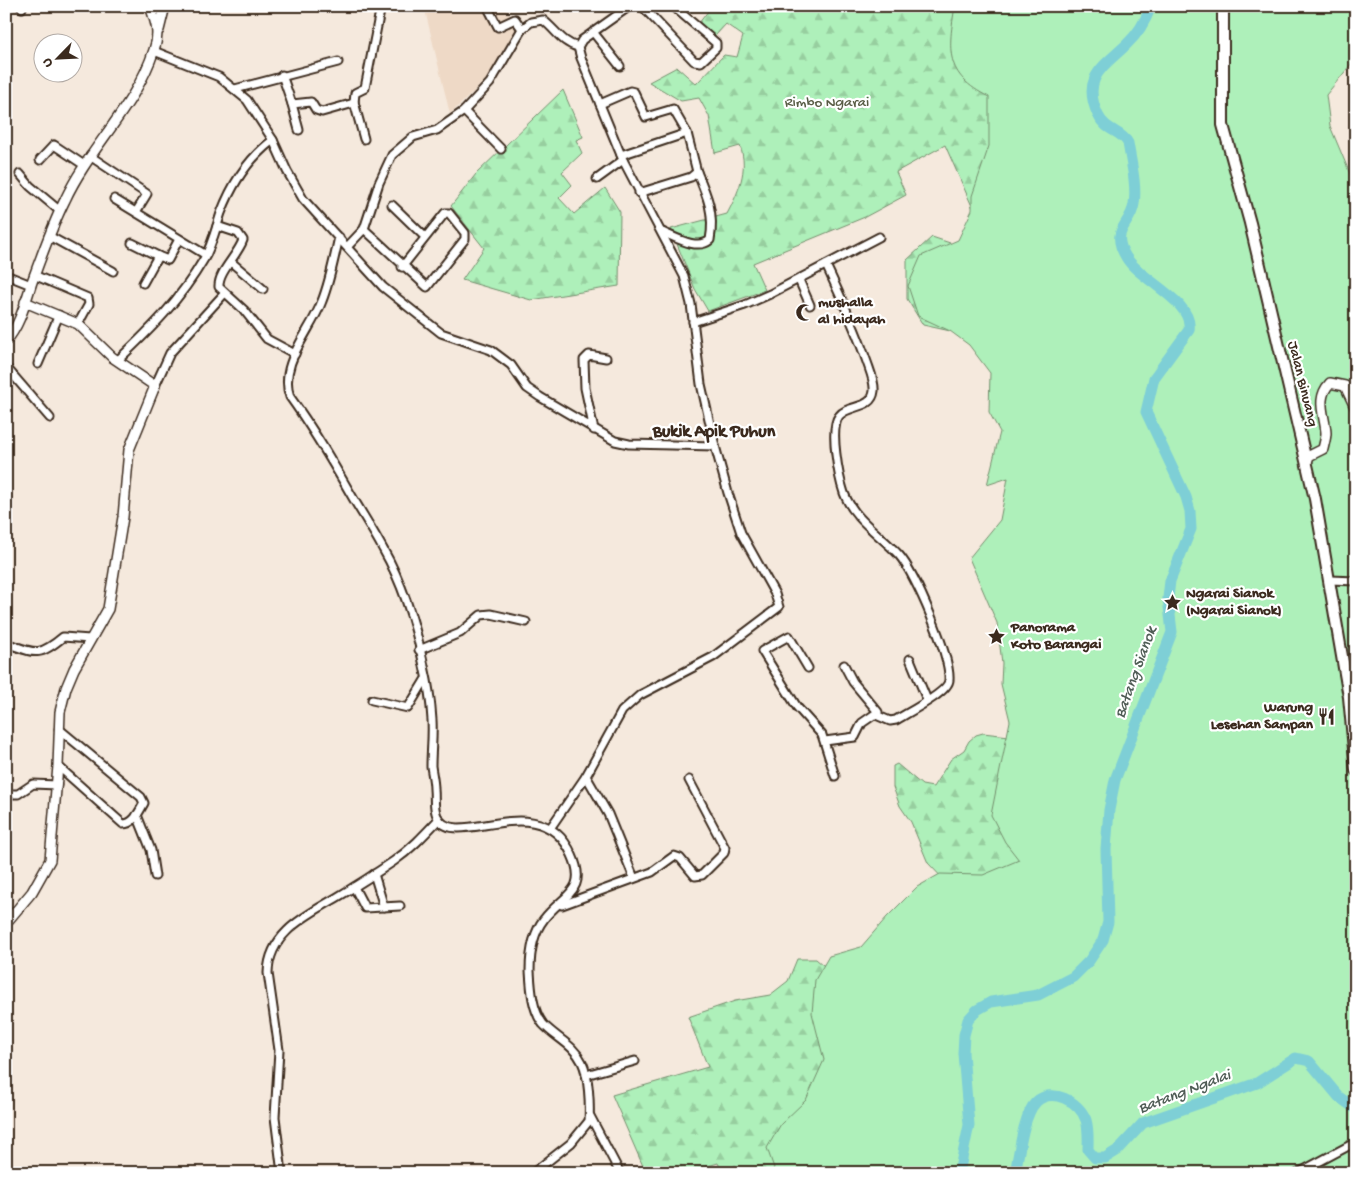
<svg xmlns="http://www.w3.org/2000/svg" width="1362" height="1179" font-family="'Gochi Hand',sans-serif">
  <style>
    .built { fill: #eed9c6 }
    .forest { fill: url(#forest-firs); stroke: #748d6c }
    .park { fill: #aef0ba; stroke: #748d6c }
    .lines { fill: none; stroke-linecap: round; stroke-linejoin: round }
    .river { stroke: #7ecfd6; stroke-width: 11 }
    .minor-casing { stroke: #3b2a1e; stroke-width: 11 }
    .tertiary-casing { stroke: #3b2a1e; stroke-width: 12 }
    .secondary-casing { stroke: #3b2a1e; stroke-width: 14 }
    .minor { stroke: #fff; stroke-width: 7 }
    .tertiary { stroke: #fff; stroke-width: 9 }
    .secondary { stroke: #fff; stroke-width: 10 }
    .labels { text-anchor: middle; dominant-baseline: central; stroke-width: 4.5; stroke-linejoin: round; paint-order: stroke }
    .park-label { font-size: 15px; fill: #585c45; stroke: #fff }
    .poi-label { font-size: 15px; font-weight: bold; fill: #3b2a1e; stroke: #fff; text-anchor: start }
    .street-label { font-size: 15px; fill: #3b2a1e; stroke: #fff }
    .water-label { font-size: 16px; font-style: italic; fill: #4f5c55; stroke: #fff }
    .quarter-label { font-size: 18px; font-weight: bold; fill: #3b2a1e; stroke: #fff }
  </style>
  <defs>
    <pattern id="forest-firs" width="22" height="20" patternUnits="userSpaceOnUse" patternTransform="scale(1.25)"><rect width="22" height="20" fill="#aef0ba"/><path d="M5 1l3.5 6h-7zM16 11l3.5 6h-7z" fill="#97ce9f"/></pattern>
  </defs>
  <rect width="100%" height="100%" fill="#f5e9dd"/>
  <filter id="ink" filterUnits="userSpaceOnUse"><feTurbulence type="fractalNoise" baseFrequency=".02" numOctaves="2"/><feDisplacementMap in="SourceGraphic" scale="10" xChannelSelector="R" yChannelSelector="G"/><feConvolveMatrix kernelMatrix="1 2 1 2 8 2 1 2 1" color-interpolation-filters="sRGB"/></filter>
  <g filter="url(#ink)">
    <polygon class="built" points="424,6 503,6 518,26 490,76 450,114"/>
    <g class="forest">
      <path d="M712 6H1031L1085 751 849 1173H723L718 1163 685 1173H646L612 1095 708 1067 688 1017 735 1001 770 995 788 981 797 959H816L823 965 863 963 948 884 928 863 911 822 900 806 893 787V766L897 764 922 785 933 787 951 759 964 750 969 741 976 735 983 733 1018 737 1017 537 1002 392 988 361 955 332 923 325 907 299V260L932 237 956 245 975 213 945 145 896 172 906 195 865 217 753 263 765 290 708 311 695 289 671 229 727 214C738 193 749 170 740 146L715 153 709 116 699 98 681 101 649 82 677 67 696 84 724 55 737 57 743 36 726 24 715 36 699 23Z"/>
      <polygon points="563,90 583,137 576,140 582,153 562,172 572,185 559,198 574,214 605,188 620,212 619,286 531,300 462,280 484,248 451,206 476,174"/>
    </g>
    <path class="park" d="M955 6H1356V58L1326 95 1330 126 1356 188V1173H770L774 1168 767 1148 781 1124 806 1100 824 1060 812 1013 815 980 829 956 861 947 887 917 917 887 940 874 983 875 1019 860 1005 842 991 815 1010 721 1001 684 1002 663 997 623 969 558 1000 520 1008 478 987 485 1000 432 989 412 990 373 969 345 950 331 918 316 908 286 921 256 958 240 972 210V196L989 146V97C944 75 948 50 955 6Z"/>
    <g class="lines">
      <g class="river">
        <path d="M959 1173 969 1125 963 1053 964 1035 968 1020 977 1010 991 1002 1038 995 1073 977 1089 961 1103 940 1108 922 1106 849 1109 810 1115 780 1172 632 1168 598 1170 581 1191 529 1190 511 1186 497 1146 412 1154 378 1189 330C1194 301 1139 280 1126 257 1109 229 1131 226 1134 204 1137 185 1131 162 1128 143 1121 130 1106 132 1098 115 1081 78 1103 67 1126 45 1137 35 1146 20 1151 6"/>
        <path d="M1015 1173C1019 1155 1023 1115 1036 1102 1052 1087 1079 1101 1086 1120 1089 1130 1088 1140 1088 1150L1095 1158H1105L1118 1150 1143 1123 1257 1083 1296 1058 1309 1061 1339 1097 1356 1109"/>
      </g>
      <defs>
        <g id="minor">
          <polyline points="21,6 22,8"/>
          <polyline points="487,6 498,27 515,19 522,29"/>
          <polyline points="642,6 694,61 701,62 716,48 716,43 673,6"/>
          <polyline points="593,32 620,66"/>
          <polyline points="154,51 219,77 247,100 273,140 287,171 303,199 383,287 441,333 491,350 511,365 527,388 540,397 615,441 629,444 715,446"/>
          <polyline points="282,75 292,104 311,102 316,110 322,112 354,103 355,93 365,88 381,6"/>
          <polyline points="235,89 338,62"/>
          <polyline points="354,102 364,139"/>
          <polyline points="292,104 299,130"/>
          <polyline points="600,104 630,91 634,92 646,117 673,109 687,133 697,172 691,177 639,193"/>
          <polyline points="464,111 501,149"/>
          <polyline points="621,155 687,133"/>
          <polyline points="90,156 147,194 136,212"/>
          <polyline points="40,160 54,145 84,165"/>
          <polyline points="20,174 30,186 60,211"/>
          <polyline points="597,179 623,160"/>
          <polyline points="114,199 206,255"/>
          <polyline points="392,205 425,237"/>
          <path d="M217 226 238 233 243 240C238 255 218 272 219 287L244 310 267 339 295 354"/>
          <polyline points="364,229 427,287 465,239 465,233 449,213 445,213 402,267"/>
          <path d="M662 232C675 237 697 251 710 240 715 214 707 195 697 172"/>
          <polyline points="49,236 113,271"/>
          <path d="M339 237C334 259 330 281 322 301 311 332 278 363 290 397 314 430 333 463 353 498 363 515 374 532 383 549 403 584 416 627 424 666 428 683 431 703 432 720 433 736 431 751 431 766 432 774 434 781 434 789 435 798 433 807 437 816 453 854 540 783 572 855 589 892 562 895 544 919 533 933 530 954 530 971 531 988 532 1010 543 1024 556 1038 573 1044 582 1062 589 1076 590 1105 589 1121L571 1143 533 1173"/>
          <polyline points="132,243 158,256"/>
          <path d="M348 246 364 229 379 183 392 155 413 137 437 130 464 111 490 83 522 29 531 22 543 20C556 30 562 43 578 47"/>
          <polyline points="231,262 263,289"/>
          <path d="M826 265C841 297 855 328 867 362 870 371 875 382 874 391 872 410 848 404 839 416 829 429 839 478 844 493 854 520 881 535 899 555 915 573 951 657 949 680 949 692 907 713 896 720L890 721 876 715"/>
          <polyline points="6,275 31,285"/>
          <polyline points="34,275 88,298 89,304 78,324"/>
          <polyline points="799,280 810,305"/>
          <polyline points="143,283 158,256 168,260 179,239"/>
          <polyline points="693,322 745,305 770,294 879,237"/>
          <path d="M118 360C152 328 180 300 204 259 212 245 216 228 221 213 232 184 249 158 273 140"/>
          <polyline points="38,364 59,315"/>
          <polyline points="6,367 50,418"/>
          <polyline points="155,386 170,353 224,294"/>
          <polyline points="594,430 585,388 584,360 589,355 606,358"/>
          <polyline points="1330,580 1356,581"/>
          <path d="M6 643C35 653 38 658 63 637L90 639"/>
          <polyline points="419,650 460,633 481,615 491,614 526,622"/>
          <polyline points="910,659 927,700"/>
          <polyline points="808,668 789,636 762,651 797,707 822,735 835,776"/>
          <polyline points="372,700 408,708 425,680"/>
          <polyline points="825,741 855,737 862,723 878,712 853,682 844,665"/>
          <path d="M58 766 123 824C134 824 139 812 144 803L141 797 59 729"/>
          <polyline points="586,776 608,814 634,878"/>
          <polyline points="6,794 18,794 33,784 57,785"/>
          <polyline points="137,815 151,850 155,876"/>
          <polyline points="551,827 586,776 622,711 640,695 713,657 779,607 775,594 741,533 728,493 715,446 701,384 691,304 684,276 623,160 581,58 578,47 582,40 630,6"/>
          <polyline points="374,874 384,907"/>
          <polyline points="354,887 365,908 400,906"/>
          <polyline points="562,905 652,872 674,856 680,858 695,876 702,875 724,853 725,848 689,780"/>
          <polyline points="586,1075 635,1061"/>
          <polyline points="590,1116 619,1171"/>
          <path d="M282 1173 275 1117 279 1050 268 973C269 933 306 916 336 898 356 886 375 874 394 861 411 849 424 835 439 819"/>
          <polyline points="1298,1173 1356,1142"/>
        </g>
        <g id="tertiary">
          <polyline points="159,30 165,6"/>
          <path d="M6 341C20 326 26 300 32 282 42 254 52 226 65 200 89 148 136 106 154 50 160 33 156 23 150 6"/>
          <path d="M1307 462 1309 456 1323 449C1324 444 1326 438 1326 433 1325 415 1315 399 1330 383L1345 386 1356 409"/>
          <polyline points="6,923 32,892 50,860 58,766 60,712 66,688 74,669 108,609 123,517 129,450 155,386 112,357 78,324 25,302"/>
        </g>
        <polyline id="secondary" points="1223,6 1223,125 1250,223 1315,499 1349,697 1356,770"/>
      </defs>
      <use href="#minor" class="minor-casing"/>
      <use href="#tertiary" class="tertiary-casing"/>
      <use href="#secondary" class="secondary-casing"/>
      <use href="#minor" class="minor"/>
      <use href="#tertiary" class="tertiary"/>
      <use href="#secondary" class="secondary"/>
    </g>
  </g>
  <defs>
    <symbol id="mosque-bare" viewBox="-9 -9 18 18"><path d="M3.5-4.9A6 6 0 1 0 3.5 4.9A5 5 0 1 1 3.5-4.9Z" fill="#3b2a1e" stroke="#fff" stroke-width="2.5" paint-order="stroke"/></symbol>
    <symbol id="sight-bare" viewBox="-9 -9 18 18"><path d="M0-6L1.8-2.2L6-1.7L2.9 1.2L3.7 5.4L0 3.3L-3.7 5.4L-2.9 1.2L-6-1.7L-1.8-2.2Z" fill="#3b2a1e" stroke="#fff" stroke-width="2.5" paint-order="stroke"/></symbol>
    <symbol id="restaurant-bare" viewBox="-9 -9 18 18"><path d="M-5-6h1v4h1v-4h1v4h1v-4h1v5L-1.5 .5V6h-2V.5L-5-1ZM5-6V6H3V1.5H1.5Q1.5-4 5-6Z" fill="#3b2a1e" stroke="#fff" stroke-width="2.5" paint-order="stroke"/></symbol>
  </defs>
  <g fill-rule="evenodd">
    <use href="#mosque-bare" x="792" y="300" width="25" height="25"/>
    <use href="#sight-bare" x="1160" y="590" width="25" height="25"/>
    <use href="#sight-bare" x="984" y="624" width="25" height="25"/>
    <use href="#restaurant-bare" x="1314" y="704" width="25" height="25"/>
  </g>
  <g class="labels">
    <g class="park-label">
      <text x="827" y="103">Rimbo Ngarai</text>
    </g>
    <g class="poi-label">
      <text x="818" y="303">mushalla<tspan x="818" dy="17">al hidayah</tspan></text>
      <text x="1186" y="594">Ngarai Sianok<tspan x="1186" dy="17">(Ngarai Sianok)</tspan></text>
      <text x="1011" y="628">Panorama<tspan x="1011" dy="17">Koto Barangai</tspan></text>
      <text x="1313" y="708" text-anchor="end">Warung<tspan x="1313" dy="17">Lesehan Sampan</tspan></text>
    </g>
    <g class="street-label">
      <text transform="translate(1302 384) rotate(76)">Jalan Binuang</text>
    </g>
    <g class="water-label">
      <text transform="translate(1137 673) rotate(-70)">Batang Sianok</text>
      <text transform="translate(1185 1093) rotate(-21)">Batang Ngalai</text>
    </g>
    <g class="quarter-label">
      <text x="714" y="432">Bukik Apik Puhun</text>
    </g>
  </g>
  <rect width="1362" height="1179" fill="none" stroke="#fff" stroke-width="25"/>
  <rect x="12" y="12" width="1337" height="1154" fill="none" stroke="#3b2a1e" stroke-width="2" filter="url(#ink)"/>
  <g transform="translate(58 58) rotate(246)"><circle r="24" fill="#ffffff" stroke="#b1aaa5"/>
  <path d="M0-4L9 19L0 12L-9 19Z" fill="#3b2a1e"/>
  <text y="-8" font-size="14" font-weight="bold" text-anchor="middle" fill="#3b2a1e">U</text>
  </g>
</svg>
